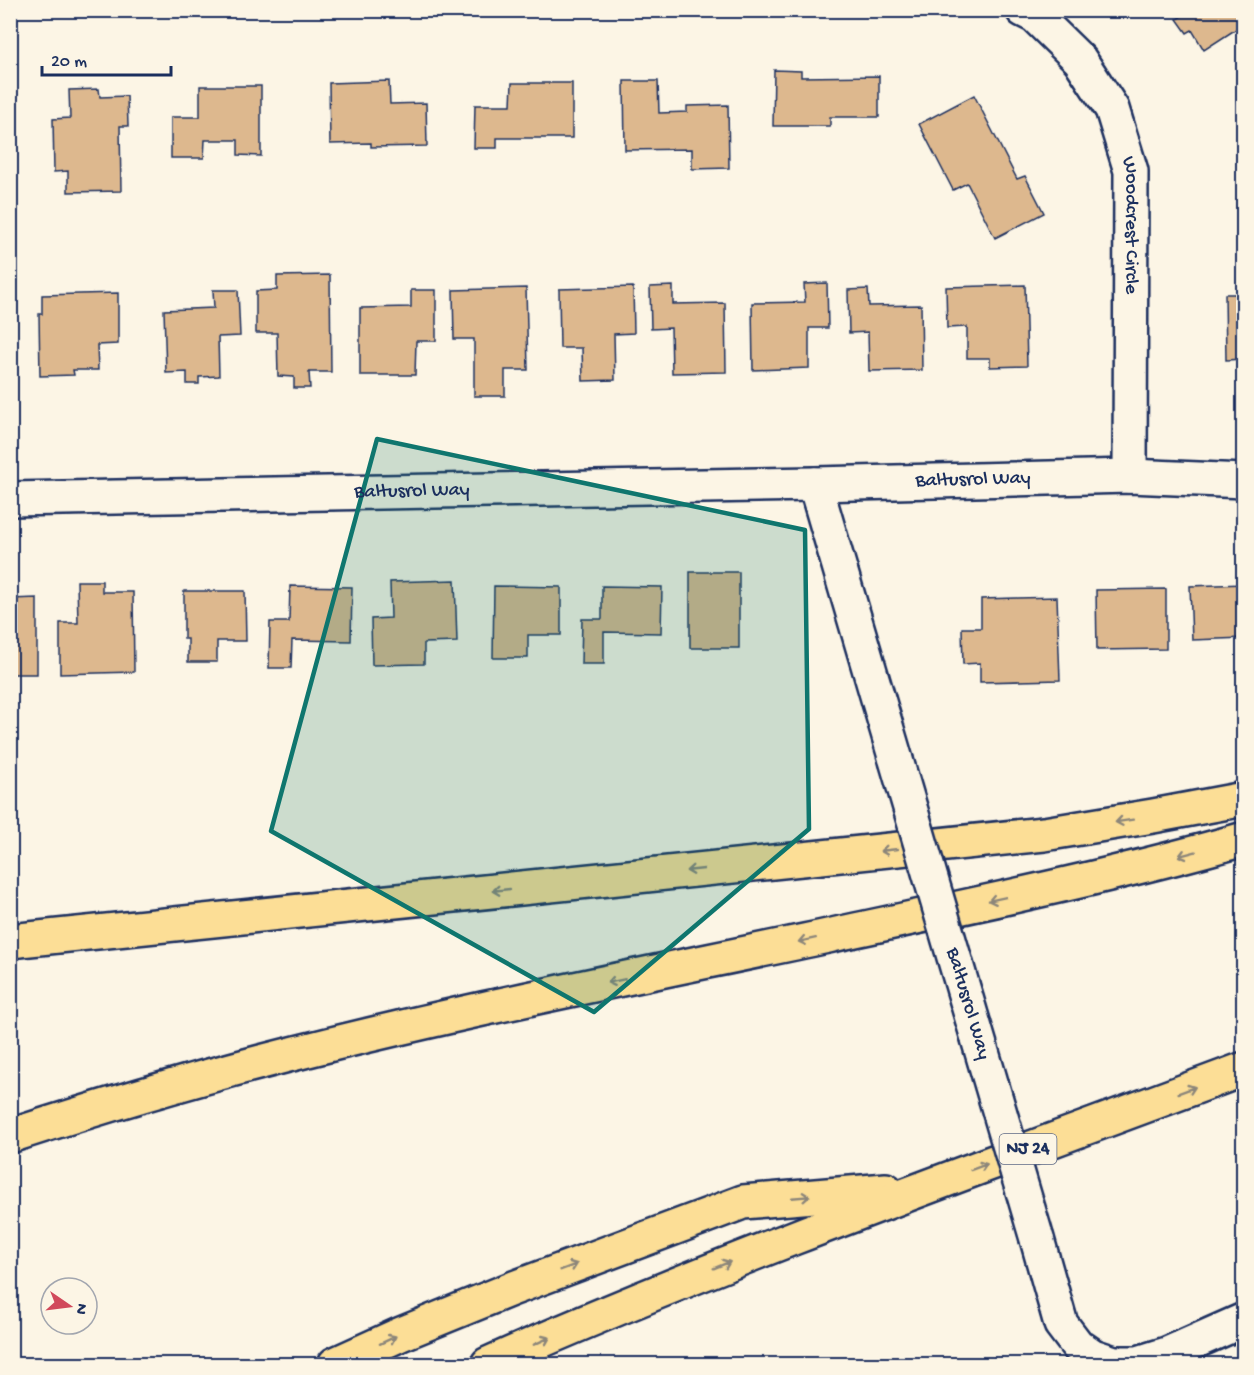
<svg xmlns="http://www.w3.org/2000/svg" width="1254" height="1375" font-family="'Gochi Hand',sans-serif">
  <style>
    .building { fill: #ddb88e; stroke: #1b2f5e; stroke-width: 1.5 }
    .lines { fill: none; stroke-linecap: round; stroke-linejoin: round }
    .street-casing { stroke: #1b2f5e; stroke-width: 38 }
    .secondary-casing { stroke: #1b2f5e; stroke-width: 38 }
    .highway-casing { stroke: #1b2f5e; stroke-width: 38 }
    .street { stroke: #fcf5e5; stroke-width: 33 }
    .secondary { stroke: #fcf5e5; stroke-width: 33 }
    .highway { stroke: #fcde96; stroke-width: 33 }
    .secondary-bridge-casing { stroke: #1b2f5e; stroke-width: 38; stroke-linecap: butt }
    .secondary-bridge { stroke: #fcf5e5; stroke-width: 33 }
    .oneway { stroke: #8c867a }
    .marked { fill: #0f766e; fill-opacity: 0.2; stroke: #0f766e; stroke-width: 4.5; stroke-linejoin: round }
    .labels { text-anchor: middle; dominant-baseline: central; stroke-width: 4.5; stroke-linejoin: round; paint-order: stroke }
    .shield { fill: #fcf5e5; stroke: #5e6a86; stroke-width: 1.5 }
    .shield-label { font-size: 18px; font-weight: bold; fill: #1b2f5e }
    .street-label { font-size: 20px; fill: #1b2f5e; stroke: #fcf5e5 }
  </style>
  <rect width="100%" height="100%" fill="#fcf5e5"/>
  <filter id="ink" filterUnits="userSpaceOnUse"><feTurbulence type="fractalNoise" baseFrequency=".0167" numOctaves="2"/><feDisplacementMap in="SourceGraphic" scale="12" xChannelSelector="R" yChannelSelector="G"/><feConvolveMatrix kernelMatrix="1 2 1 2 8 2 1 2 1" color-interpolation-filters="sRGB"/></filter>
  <g filter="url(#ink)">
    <g class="building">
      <polygon points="1178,10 1243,10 1244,24 1204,50 1192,30 1187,33 1177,19 1182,16"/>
      <polygon points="774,70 801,71 801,77 879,76 879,117 830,117 830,126 773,126"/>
      <polygon points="389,81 390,104 426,103 427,146 371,147 371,143 330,144 329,83"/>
      <polygon points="624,81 658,81 659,113 687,112 687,106 728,105 729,168 692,169 692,149 625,150"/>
      <polygon points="512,83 572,83 572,138 497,138 497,148 474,148 475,105 511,105"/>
      <polygon points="200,86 261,86 261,156 238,155 238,140 205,140 204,158 171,158 171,117 200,117"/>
      <polygon points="99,89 100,97 127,96 128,126 120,126 121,191 68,192 68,171 54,172 53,119 70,118 69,90"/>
      <polygon points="974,95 1017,179 1025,176 1044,213 995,238 967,183 953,190 919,124"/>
      <polygon points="1244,99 1244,129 1243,130 1238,100"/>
      <polygon points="1244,167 1244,202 1243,202 1238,168"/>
      <polygon points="330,275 331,372 309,372 310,388 294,388 294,377 278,376 277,333 256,333 256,291 277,290 277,276"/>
      <polygon points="827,283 828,328 809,328 809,368 753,370 752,303 805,302 804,284"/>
      <polygon points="1025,285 1027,366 990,367 990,358 967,358 967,327 947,328 946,287"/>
      <polygon points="673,286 673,304 725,303 726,372 672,373 671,328 651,329 650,287"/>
      <polygon points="633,287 634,333 614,334 615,380 583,381 582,348 560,348 559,289"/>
      <polygon points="526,288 528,370 505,370 505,396 474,396 474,339 454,339 453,290"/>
      <polygon points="868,289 869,306 921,305 922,370 869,371 868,332 849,333 848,290"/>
      <polygon points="213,290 238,290 240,336 218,337 219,376 199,377 199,384 187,384 187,372 166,373 164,310 214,308"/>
      <polygon points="411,290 436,290 436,341 416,341 415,375 360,375 360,308 411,307"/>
      <polygon points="118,293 118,344 97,345 98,370 73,370 74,375 40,376 39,314 42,314 42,295"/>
      <polygon points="1225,294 1244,294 1244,359 1226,360"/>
      <rect x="690" y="572" width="49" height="76"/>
      <polygon points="455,580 457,642 424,643 424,664 372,665 371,619 391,618 390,582"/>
      <polygon points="77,581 102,581 102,592 133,592 134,672 60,674 60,623 78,623"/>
      <polygon points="1244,584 1244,638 1192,640 1190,586"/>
      <polygon points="290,586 352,587 351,641 292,640 291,668 269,668 270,622 289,622"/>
      <polygon points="494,586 561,587 561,635 528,635 528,658 493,658"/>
      <polygon points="602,586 662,587 661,633 604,632 604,664 581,664 582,619 602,619"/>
      <polygon points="1166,589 1166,649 1097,650 1096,590"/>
      <polygon points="184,591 245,591 246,641 217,641 217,662 188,662 188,639 184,639"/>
      <polygon points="1057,597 1060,680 980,682 980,663 963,664 962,628 981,628 981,599"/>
      <polygon points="37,598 37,674 10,674 10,599"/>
    </g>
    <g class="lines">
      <defs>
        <g id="street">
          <path id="s1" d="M1023 10 1035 16 1080 60 1112 109 1131 171 1130 476"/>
          <path id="s2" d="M815 484 1130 476 1244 481"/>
        </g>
        <g id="secondary">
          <path id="s3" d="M10 499 815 484 896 760"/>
          <polyline points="1037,1239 1061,1324 1077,1345 1093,1356 1114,1363 1138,1363 1167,1354 1244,1320"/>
        </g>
        <g id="highway">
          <polyline points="10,941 1044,834 1153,816 1244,799"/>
          <path d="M10 1136C94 1109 177 1084 261 1062 448 1013 639 976 828 936 967 906 1107 878 1244 839"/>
          <polyline points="335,1364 401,1334 514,1288 743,1202 886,1190"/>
          <path d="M488 1364C736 1254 990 1164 1244 1069"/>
        </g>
      </defs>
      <use href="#street" class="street-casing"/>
      <use href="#secondary" class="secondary-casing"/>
      <use href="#highway" class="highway-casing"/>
      <use href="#street" class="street"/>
      <use href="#secondary" class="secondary"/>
      <use href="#highway" class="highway"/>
      <defs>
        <g id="secondary-bridge">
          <path id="s4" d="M896 760 1037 1239"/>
        </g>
      </defs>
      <use href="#secondary-bridge" class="secondary-bridge-casing"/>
      <use href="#secondary-bridge" class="secondary-bridge"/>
    </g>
    <defs><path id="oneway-shaft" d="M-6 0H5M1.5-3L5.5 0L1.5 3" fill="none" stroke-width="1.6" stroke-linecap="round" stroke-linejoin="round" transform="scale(1.5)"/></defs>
    <g class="oneway">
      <use href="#oneway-shaft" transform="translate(1124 821) rotate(171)"/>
      <use href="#oneway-shaft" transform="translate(889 850) rotate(174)"/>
      <use href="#oneway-shaft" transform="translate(1187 854) rotate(165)"/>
      <use href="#oneway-shaft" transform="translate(695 870) rotate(174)"/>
      <use href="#oneway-shaft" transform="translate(501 890) rotate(174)"/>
      <use href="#oneway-shaft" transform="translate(997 899) rotate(168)"/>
      <use href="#oneway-shaft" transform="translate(807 940) rotate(168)"/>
      <use href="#oneway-shaft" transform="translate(616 981) rotate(168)"/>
      <use href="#oneway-shaft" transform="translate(1187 1090) rotate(-20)"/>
      <use href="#oneway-shaft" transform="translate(979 1167) rotate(-20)"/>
      <use href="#oneway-shaft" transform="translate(801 1197) rotate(-5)"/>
      <use href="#oneway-shaft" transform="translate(722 1265) rotate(-22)"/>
      <use href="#oneway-shaft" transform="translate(569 1267) rotate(-21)"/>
      <use href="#oneway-shaft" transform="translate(388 1340) rotate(-25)"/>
      <use href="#oneway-shaft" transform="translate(542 1341) rotate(-24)"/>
    </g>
  </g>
  <path class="marked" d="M377 439 805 530 809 829 594 1012 271 831Z"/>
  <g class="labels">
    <rect class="shield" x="999.5" y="1134" width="57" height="30" rx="4.5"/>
    <g class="shield-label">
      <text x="1028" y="1149">NJ 24</text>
    </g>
    <g class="street-label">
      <text stroke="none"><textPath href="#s1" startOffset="254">Woodcrest Circle</textPath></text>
      <text stroke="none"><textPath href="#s2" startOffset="158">Baltusrol Way</textPath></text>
      <text stroke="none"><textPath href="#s3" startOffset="402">Baltusrol Way</textPath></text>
      <text stroke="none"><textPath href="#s4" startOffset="254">Baltusrol Way</textPath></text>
    </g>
  </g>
  <rect width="1254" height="1375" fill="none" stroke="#fcf5e5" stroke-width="36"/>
  <rect x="18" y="18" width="1218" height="1339" fill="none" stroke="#1b2f5e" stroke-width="2" filter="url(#ink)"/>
  <g transform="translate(69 1306) rotate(104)"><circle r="28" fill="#fcf5e5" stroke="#a2a6af" stroke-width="1.5"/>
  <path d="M0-4.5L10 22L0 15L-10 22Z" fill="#d1495b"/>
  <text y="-9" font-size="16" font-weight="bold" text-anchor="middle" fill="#1b2f5e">N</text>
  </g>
  <path d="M42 66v9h129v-9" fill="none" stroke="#1b2f5e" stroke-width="3"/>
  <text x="51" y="66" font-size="18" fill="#1b2f5e" stroke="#fcf5e5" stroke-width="4.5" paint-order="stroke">20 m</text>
</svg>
